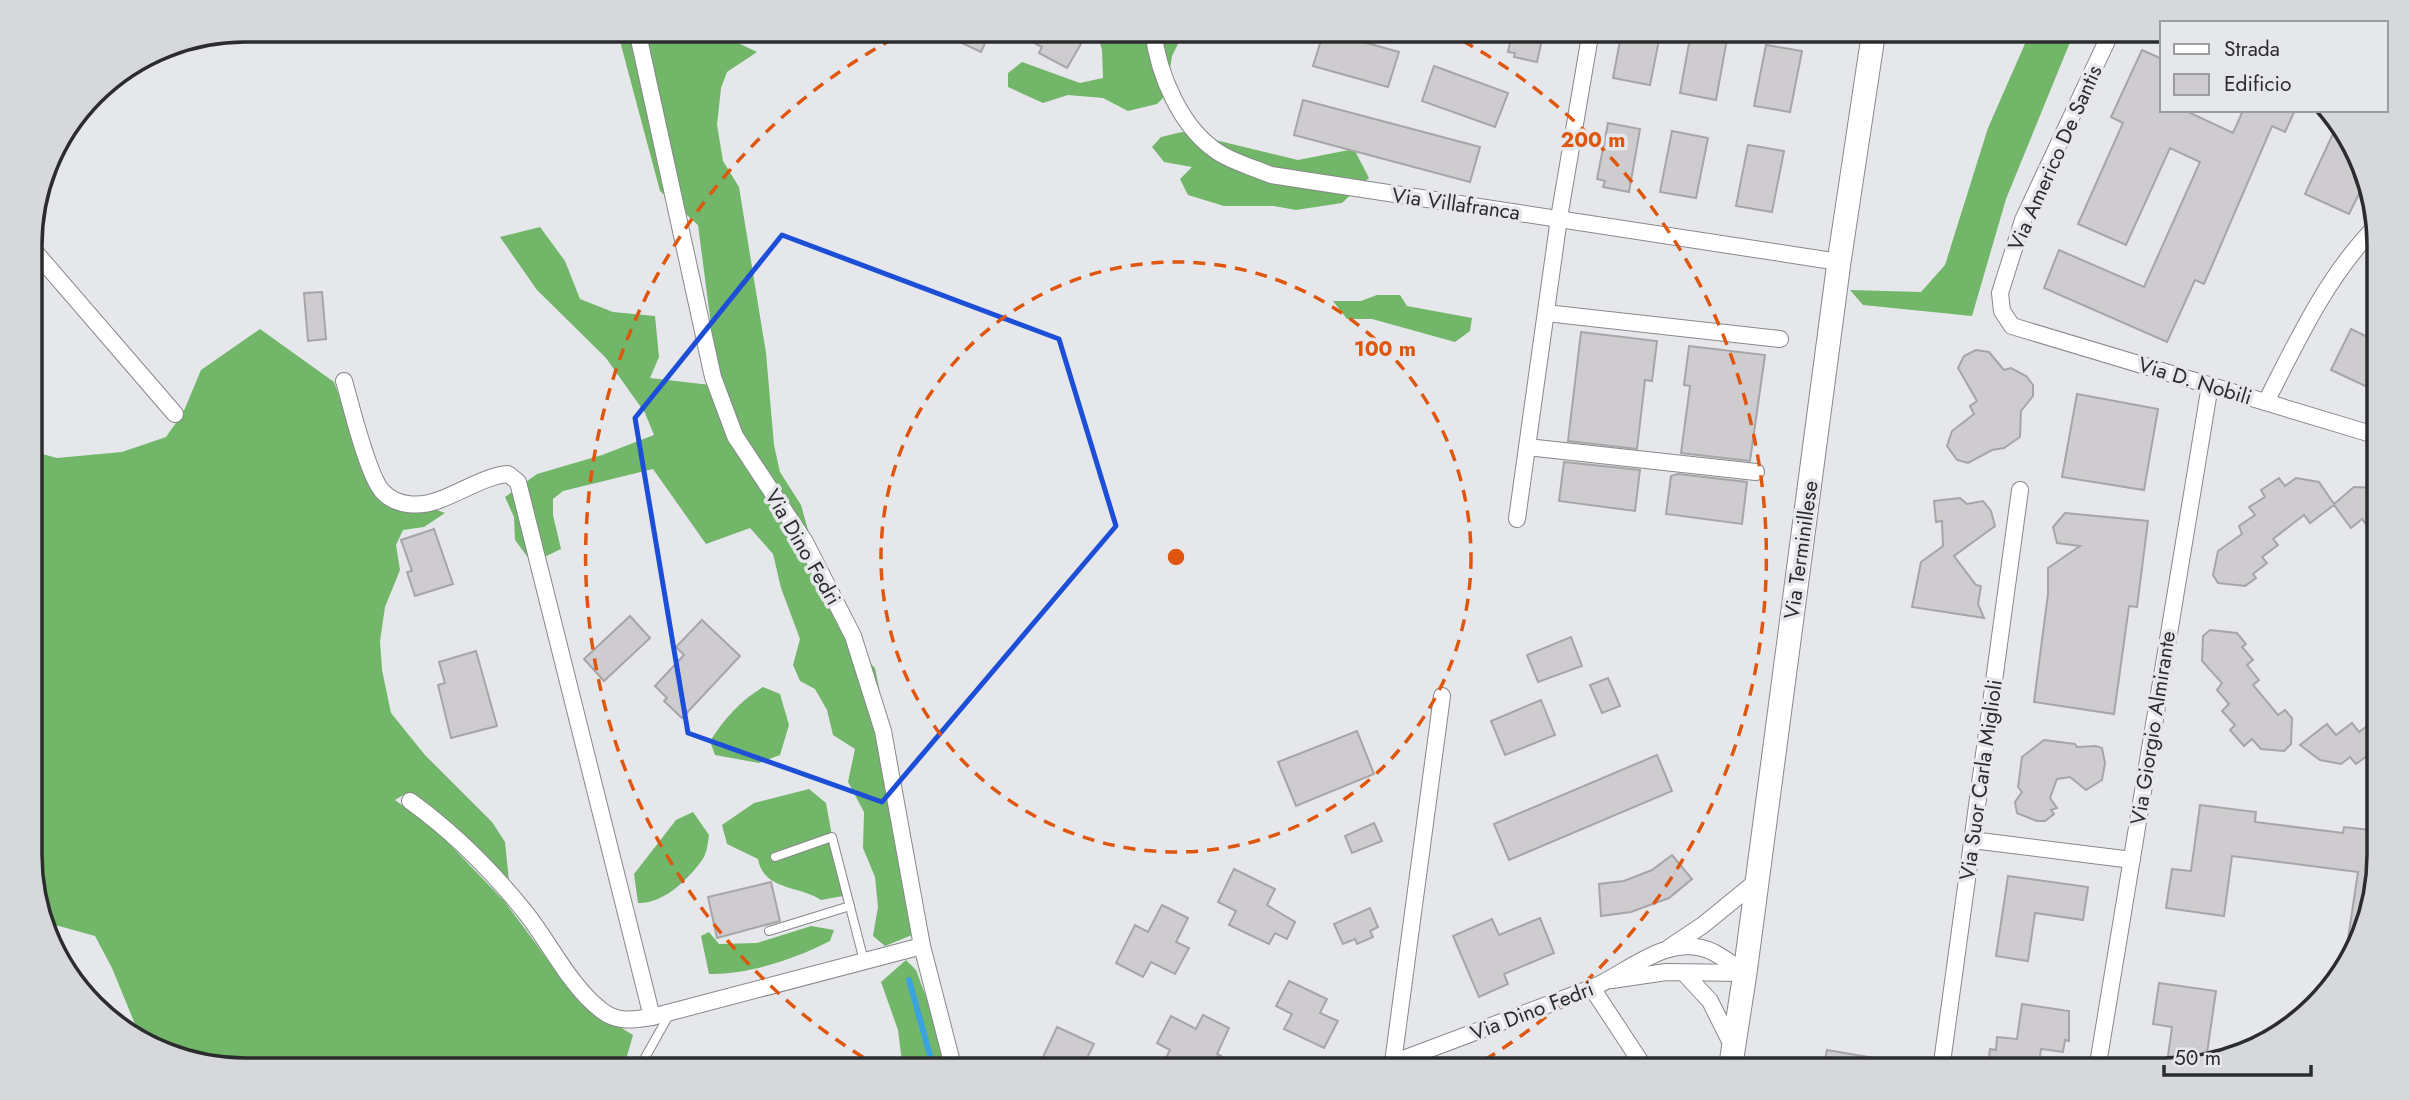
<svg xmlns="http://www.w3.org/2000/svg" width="2409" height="1100" font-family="Jost,sans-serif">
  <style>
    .forest { fill: #71b669 }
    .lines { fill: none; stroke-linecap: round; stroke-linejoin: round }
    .stream { stroke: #3ba4e0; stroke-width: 6 }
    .building { fill: #cfcccf; stroke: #a7a5a7; stroke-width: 2 }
    .lane-casing { stroke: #87888b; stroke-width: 10 }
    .street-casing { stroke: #87888b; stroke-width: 18 }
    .secondary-casing { stroke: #87888b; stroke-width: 25 }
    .lane { stroke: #fff; stroke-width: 8 }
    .street { stroke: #fff; stroke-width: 16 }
    .secondary { stroke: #fff; stroke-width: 23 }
    .marked { fill: none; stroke: #1d4ed8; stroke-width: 5; stroke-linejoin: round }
    .ring { fill: none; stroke: #df570e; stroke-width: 3.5; stroke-dasharray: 12 9 }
    .labels { text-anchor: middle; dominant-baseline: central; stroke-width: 7; stroke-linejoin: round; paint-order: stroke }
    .street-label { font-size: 21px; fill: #2b2c2d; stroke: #e6e7eb }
    .rim { fill: none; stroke: #2b2c2d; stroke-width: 3.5 }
    .centre { fill: #df570e; stroke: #e6e7eb; stroke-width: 3.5 }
    .ring-label { font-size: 21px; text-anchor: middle; font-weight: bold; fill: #df570e; stroke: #e6e7eb; stroke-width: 7; stroke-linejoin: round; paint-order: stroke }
  </style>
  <rect width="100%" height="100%" fill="#e6e7eb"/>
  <g class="forest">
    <polygon points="617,30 730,30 734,41 757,52 727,72 721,88 717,125 723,161 739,187 766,353 774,445 780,472 801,505 819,569 843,635 875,668 880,693 880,737 892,817 922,897 917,933 885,946 873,936 878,907 875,877 863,848 864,812 848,782 855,749 833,735 827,710 815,689 800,681 793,665 800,639 781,588 773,554 750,528 706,544 653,469 563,491 553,499 553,515 561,549 532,563 515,540 514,517 505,497 537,474 602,455 654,435 645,413 606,358 537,290 500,237 540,227 565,261 580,299 613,312 655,316 659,357 650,378 719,386 698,225 660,191"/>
    <polygon points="1096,30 1185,30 1172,56 1166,95 1157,104 1128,111 1103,98 1068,95 1043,103 1008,87 1008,73 1022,62 1080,83 1103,78 1102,50"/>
    <polygon points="2031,30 2075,30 2006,199 1972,316 1863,305 1850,290 1921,292 1945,265 1988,128"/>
    <polygon points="1182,132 1298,160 1354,149 1369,178 1342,203 1296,210 1274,206 1224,206 1188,195 1180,179 1192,167 1164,162 1152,147 1161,137"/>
    <polygon points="1377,295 1400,295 1407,306 1472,318 1470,331 1455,342 1372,319 1347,319 1333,301 1361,301"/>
    <polygon points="260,329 334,382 373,487 445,513 424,527 403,530 396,545 400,570 385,607 380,641 382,670 391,713 425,755 492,822 505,842 509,881 475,847 405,794 395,800 435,829 504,901 580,1003 633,1035 623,1070 245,1070 162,1054 142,1038 137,1029 112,968 95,936 48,923 32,883 31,451 57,458 122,452 166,437 183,413 201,370"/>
    <path d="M763 687 780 694 789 725 780 755 759 763 715 755 710 741C725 718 740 701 763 687Z"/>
    <path d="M809 789 826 803 843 896 821 900C799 885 764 891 758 859L727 844 722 825 754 803Z"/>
    <path d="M693 812 709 835C708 842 707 851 704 857 690 878 664 904 638 903L634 874 676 820Z"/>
    <path d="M811 926 834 930 830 941C795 959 748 975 709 974L701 936 709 932 719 944 757 943Z"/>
    <polygon points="906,960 916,970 953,1070 903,1070 898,1030 881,982"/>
  </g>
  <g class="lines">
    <polyline class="stream" points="909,980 934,1070"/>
  </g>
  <g class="building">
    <polygon points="934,30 991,30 981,52"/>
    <polygon points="1010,30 1089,30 1067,68 1039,53 1042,47"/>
    <polygon points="1513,30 1544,30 1537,62 1514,57 1515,53 1508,52"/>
    <polygon points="1622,30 1661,30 1650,85 1613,78"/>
    <polygon points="1324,31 1399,52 1388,87 1313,66"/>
    <polygon points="1691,32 1727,39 1716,100 1680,93"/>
    <polygon points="1766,45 1802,51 1790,112 1754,106"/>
    <polygon points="2142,50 2162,59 2162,110 2184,110 2233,133 2242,113 2236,110 2295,110 2285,132 2272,126 2204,284 2195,280 2167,342 2044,288 2059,250 2144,287 2200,162 2170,148 2126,245 2078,224 2123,123 2111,117"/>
    <polygon points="1434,66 1508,93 1495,127 1422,101"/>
    <polygon points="1303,100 1480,147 1470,182 1294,135"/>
    <polygon points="1608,123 1640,129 1629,192 1603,187 1605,181 1597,179"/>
    <polygon points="2338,123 2364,184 2349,214 2305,194"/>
    <polygon points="1672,131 1708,138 1696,198 1660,192"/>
    <polygon points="1748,145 1784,151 1772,212 1736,206"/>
    <polygon points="322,292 326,339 308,341 304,293"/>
    <polygon points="2351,329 2378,342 2378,392 2331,370"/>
    <polygon points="1581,332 1657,341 1652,381 1645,380 1637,449 1568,441"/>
    <polygon points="1689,346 1765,355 1750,461 1681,453 1690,386 1684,385"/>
    <polygon points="1976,350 1989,352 2004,370 2011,368 2026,376 2033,385 2033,396 2021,411 2020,437 2004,448 1992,450 1968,463 1957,460 1947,446 1952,431 1974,414 1970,406 1977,401 1958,368 1964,356"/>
    <polygon points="2077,394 2158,409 2144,490 2062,477"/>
    <polygon points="1564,462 1640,470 1635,511 1559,501"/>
    <polygon points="1678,474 1747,482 1742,524 1666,514 1671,476"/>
    <polygon points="2279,478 2285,486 2296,478 2319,482 2334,504 2354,487 2378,488 2378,540 2362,519 2351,528 2334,505 2310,523 2304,515 2273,539 2278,545 2262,557 2267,563 2253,574 2256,578 2245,586 2218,583 2213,575 2218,551 2242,534 2239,526 2255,515 2249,507 2265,497 2261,490"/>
    <polygon points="1960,498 1967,504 1983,501 1991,511 1995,526 1954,556 1976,585 1981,586 1978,604 1984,618 1912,607 1921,562 1943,546 1942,521 1936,522 1934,501"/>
    <polygon points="2065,513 2148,521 2137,607 2129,606 2114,714 2034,702 2048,594 2048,568 2080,546 2057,543 2053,527"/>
    <polygon points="434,529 453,584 415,596 407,572 412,571 401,540"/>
    <polygon points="630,616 650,638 604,681 584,659"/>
    <polygon points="702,620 740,656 682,718 664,701 667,698 655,686 684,655 676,647"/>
    <polygon points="2210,630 2237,633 2246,644 2242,647 2253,660 2247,665 2259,680 2253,685 2278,715 2285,710 2292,718 2291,744 2284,751 2261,749 2252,739 2244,746 2230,730 2235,725 2222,711 2229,704 2217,690 2222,683 2202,661 2203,636"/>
    <polygon points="1571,637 1582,666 1538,682 1527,655"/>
    <polygon points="476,651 497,726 451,738 438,685 445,683 439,662"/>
    <polygon points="1608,678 1620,706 1602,713 1590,685"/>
    <polygon points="1541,700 1555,735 1505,755 1491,721"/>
    <polygon points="2379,717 2379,747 2356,764 2350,757 2341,764 2320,760 2300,745 2327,724 2336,735 2352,723 2359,732"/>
    <polygon points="1357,731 1374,774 1296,806 1278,762"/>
    <polygon points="2044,740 2075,744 2077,747 2096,746 2102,748 2105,763 2102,780 2086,790 2070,777 2057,779 2050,798 2057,808 2051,810 2054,814 2045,821 2037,821 2017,813 2015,802 2022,792 2018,787 2022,757"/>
    <polygon points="1657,755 1672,791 1509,860 1494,824"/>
    <polygon points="2200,805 2256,812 2255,822 2343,833 2344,827 2379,831 2379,855 2363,938 2349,959 2345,959 2358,872 2232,856 2224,916 2166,908 2172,869 2191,871"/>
    <polygon points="1374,823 1382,841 1352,853 1345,836"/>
    <polygon points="1672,855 1692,879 1669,898 1631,912 1601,916 1599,884 1624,881 1652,870"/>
    <polygon points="1234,869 1275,889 1267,905 1295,922 1287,939 1275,933 1269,944 1229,925 1236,911 1218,902"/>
    <polygon points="2008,876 2088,887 2083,920 2035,913 2028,961 1996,956"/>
    <polygon points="771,882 780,921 717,938 708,897"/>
    <polygon points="1162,905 1188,918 1176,942 1189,948 1175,974 1151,962 1143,977 1116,963 1135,925 1148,932"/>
    <polygon points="1370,908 1378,927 1370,931 1373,937 1357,944 1355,939 1343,944 1334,924"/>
    <polygon points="1540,918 1554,953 1504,974 1508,984 1479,997 1453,936 1492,919 1499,935"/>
    <polygon points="1289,981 1327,999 1320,1013 1338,1021 1324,1048 1284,1029 1292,1014 1276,1006"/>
    <polygon points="2159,983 2216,991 2206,1060 2177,1070 2166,1070 2172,1027 2153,1024"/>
    <polygon points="2022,1004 2069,1011 2069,1041 2065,1040 2063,1052 2041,1049 2038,1070 1993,1070 1994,1067 1988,1066 1990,1049 1996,1050 1997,1037 2017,1039"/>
    <polygon points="1203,1015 1229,1028 1217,1054 1248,1070 1160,1070 1170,1050 1157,1043 1171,1016 1196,1029"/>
    <polygon points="1057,1027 1094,1044 1087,1058 1113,1070 1057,1070 1059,1065 1043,1057"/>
    <polygon points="1827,1050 1893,1061 1893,1070 1823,1070"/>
  </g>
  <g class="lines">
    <defs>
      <g id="lane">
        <polyline points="775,857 832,837 864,961"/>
        <polyline points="769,931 850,906"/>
        <polyline points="638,1070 669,1015"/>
      </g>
      <g id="street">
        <polyline points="637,30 713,377 735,436 805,542 853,636 883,731 922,946 954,1070"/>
        <path d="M1153 30C1158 74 1181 130 1221 154 1236 163 1255 168 1271 175L1839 262"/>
        <polyline points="2112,30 2023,220 2000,293 2002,311 2012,326 2378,436"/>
        <polyline points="30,246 175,414"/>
        <polyline points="1546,313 1780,339"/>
        <path d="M344 381C351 405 368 477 383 492 397 507 421 507 439 500 459 493 488 475 508 474L518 482 652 1017"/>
        <path d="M2266 402C2298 339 2327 276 2377 225"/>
        <polyline points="1527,447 1756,472"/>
        <polyline points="1517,519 1559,218 1591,30"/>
        <path d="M410 801C453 832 492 871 525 912 550 943 569 985 601 1010 617 1023 633 1020 652 1017L922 946"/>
        <polyline points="1972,840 2132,860"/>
        <polyline points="1670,947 1703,925 1757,881"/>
        <polyline points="1685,974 1710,1001 1733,1047"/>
        <polyline points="1612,980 1666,972 1745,973"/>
        <polyline points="1592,988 1646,1070"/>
        <path d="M1374 1070 1592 988C1629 972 1670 931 1713 952 1724 958 1735 966 1745 973"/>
        <polyline points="1392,1070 1442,696"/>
        <polyline points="1941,1070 2020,490"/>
        <polyline points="2097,1070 2210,385"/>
      </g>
      <polyline id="secondary" points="1730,1070 1745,973 1839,262 1874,30"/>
    </defs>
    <use href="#lane" class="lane-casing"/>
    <use href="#street" class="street-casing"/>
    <use href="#secondary" class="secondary-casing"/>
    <use href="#lane" class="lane"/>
    <use href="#street" class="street"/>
    <use href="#secondary" class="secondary"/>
  </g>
  <path class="marked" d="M782 235 1059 339 1116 526 882 802 688 733 635 418Z"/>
  <g class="ring">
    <circle cx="1176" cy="557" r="295"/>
    <path d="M881 1068A590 590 0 0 1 908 31M1444 31A590 590 0 0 1 1471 1068"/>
  </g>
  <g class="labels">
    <g class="street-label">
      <text transform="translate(2055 158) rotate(-66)">Via Americo De Santis</text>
      <text transform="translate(1456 204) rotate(8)">Via Villafranca</text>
      <text transform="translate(2195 381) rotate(17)">Via D. Nobili</text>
      <text transform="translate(803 547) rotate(60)">Via Dino Fedri</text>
      <text transform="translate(1801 550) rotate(-82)">Via Terminillese</text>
      <text transform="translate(2153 728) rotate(-81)">Via Giorgio Almirante</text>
      <text transform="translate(1981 780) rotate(-82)">Via Suor Carla Miglioli</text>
      <text transform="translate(1532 1011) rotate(-21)">Via Dino Fedri</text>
    </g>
  </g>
  <path d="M0 0H2409V1100H0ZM245 42H2164A203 203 0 0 1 2367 245V855A203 203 0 0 1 2164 1058H245A203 203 0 0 1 42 855V245A203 203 0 0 1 245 42Z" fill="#d7d8dc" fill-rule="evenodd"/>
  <path class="rim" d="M245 42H2164A203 203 0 0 1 2367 245V855A203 203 0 0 1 2164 1058H245A203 203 0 0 1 42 855V245A203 203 0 0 1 245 42Z"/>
  <circle cx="1176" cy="557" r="10" class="centre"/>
  <g class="ring-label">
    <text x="1593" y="147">200 m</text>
    <text x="1385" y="356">100 m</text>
  </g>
  <rect x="2160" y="21" width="228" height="91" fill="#e6e7eb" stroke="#9b9c9f" stroke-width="2"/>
  <rect x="2174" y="44" width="35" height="10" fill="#ffffff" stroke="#9b9c9f" stroke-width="2"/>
  <text x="2224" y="56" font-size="21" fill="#2b2c2d">Strada</text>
  <rect x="2174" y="74" width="35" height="21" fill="#cfcccf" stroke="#9b9c9f" stroke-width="2"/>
  <text x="2224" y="91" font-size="21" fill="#2b2c2d">Edificio</text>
  <path d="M2164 1065v10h147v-10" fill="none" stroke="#2b2c2d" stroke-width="3.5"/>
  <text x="2174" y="1065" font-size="21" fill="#2b2c2d" stroke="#e6e7eb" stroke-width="5" paint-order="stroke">50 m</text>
</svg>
